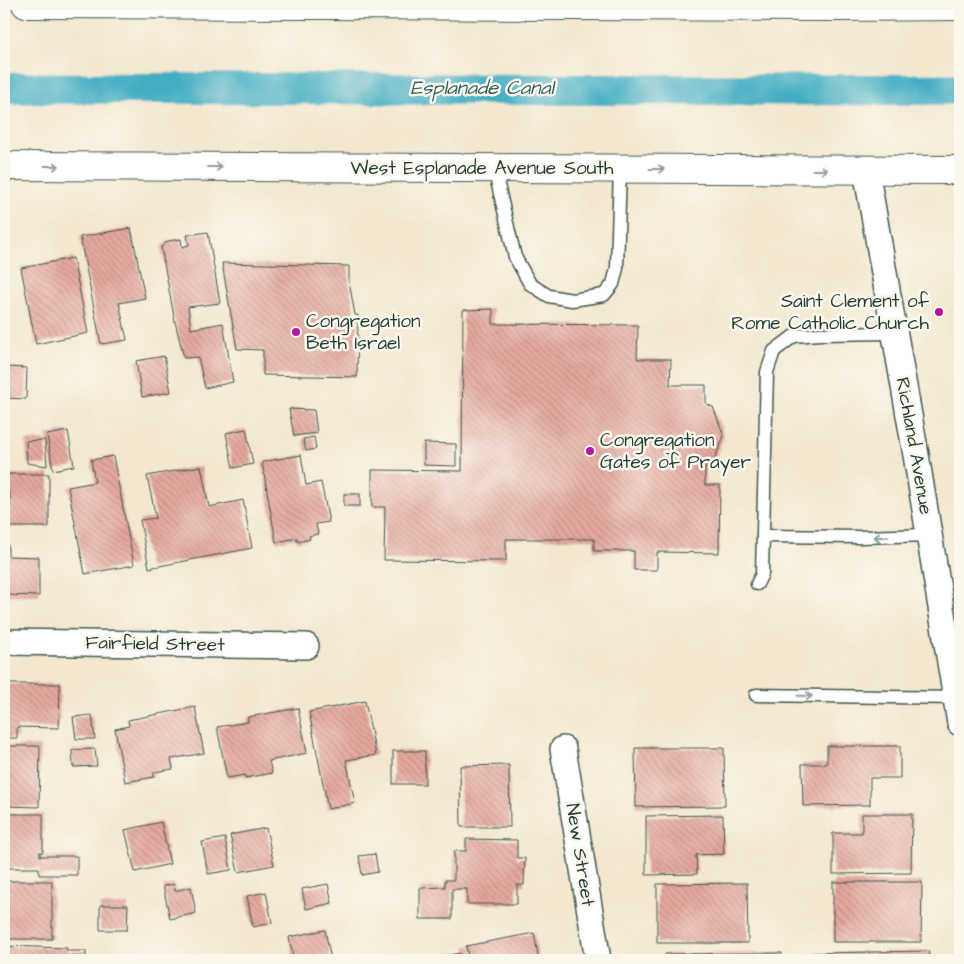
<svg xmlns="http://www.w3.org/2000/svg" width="964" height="964" font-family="'Architects Daughter',sans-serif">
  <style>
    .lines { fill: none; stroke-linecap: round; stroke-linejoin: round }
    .canal { stroke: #43adc3; stroke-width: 31 }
    .building { fill: url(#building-back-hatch) }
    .lane-casing { stroke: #3f564b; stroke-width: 15 }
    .street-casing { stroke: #3f564b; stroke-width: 28 }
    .secondary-casing { stroke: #3f564b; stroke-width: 30 }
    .lane { stroke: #fff; stroke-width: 12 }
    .street { stroke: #fff; stroke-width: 25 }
    .secondary { stroke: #fff; stroke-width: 28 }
    .oneway { stroke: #8f9e9a }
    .poi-dot { fill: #b5179e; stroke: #fbf7ec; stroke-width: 2 }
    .labels { text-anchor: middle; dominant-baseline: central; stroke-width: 5; stroke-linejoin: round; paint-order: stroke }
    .street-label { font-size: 19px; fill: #1f3d34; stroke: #fbf7ec }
    .poi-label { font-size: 19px; fill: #1f3d34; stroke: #fbf7ec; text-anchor: start }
    .water-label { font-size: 20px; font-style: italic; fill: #2a5f5f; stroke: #fbf7ec }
  </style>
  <defs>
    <pattern id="building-back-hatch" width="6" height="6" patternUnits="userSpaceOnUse" patternTransform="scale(1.25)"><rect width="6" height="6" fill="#e5a89e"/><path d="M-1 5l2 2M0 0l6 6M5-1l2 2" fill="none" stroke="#b98a82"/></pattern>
  </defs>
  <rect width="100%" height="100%" fill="#fbf7ec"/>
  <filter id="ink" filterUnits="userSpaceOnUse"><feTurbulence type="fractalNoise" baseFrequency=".02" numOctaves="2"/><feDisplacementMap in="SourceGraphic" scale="10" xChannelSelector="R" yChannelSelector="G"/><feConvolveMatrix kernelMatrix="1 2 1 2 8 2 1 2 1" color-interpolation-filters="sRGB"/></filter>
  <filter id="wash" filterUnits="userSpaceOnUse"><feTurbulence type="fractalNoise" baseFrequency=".0096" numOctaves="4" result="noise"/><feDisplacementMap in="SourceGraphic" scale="20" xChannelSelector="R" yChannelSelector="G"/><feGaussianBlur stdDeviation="1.12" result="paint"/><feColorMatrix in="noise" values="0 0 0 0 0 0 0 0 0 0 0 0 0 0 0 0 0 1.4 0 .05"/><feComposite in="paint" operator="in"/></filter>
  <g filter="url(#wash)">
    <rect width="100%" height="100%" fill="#f3e7cf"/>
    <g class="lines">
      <polyline class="canal" points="4,88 799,90 960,89"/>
    </g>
    <g id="blocks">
      <g class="building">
        <polygon points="131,228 145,298 119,303 127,340 101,344 80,237"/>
        <polygon points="208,232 220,303 188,307 191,329 223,323 233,382 205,388 198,357 184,358 175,322 161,247 168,241 181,239 182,247 189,245 187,235"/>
        <polygon points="73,258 88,333 36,344 21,268"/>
        <polygon points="222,263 349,266 349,281 355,315 358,315 357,377 263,375 263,350 237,349"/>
        <polygon points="493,309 493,324 638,325 637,359 671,359 670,385 706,385 706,404 713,407 724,436 712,465 705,468 705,485 720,485 719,553 657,552 657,570 634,570 634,551 594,551 594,539 506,539 506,561 384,560 385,507 372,507 372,470 462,471 463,310"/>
        <polygon points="164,356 171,392 142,397 136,361"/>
        <polygon points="4,367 27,368 26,399 4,398"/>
        <polygon points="289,409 314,410 317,433 294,436"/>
        <polygon points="246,429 253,464 233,468 226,433"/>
        <polygon points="68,431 74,466 53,470 47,435"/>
        <polygon points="314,437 316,449 306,451 303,439"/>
        <polygon points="45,440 47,466 27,463 26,441"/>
        <polygon points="424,443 456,444 456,466 424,465"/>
        <polygon points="301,455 306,485 321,482 329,522 316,524 318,534 309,536 310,539 297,542 297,538 276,542 262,462"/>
        <polygon points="113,456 134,565 85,574 68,487 95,482 91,460"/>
        <polygon points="201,466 209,507 243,500 252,548 149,568 140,520 156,518 147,476"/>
        <polygon points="4,474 49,474 49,527 9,527 10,493 4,493"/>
        <rect x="344" y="494" width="16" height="12"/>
        <polygon points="4,545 8,545 8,556 39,557 39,596 4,595"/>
        <polygon points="4,684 60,684 59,728 17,727 17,738 4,738"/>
        <polygon points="365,701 376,755 346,760 355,803 328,809 309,712"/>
        <polygon points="195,707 204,753 171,759 173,769 154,772 154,777 125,782 115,729 129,726 128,720"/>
        <polygon points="298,708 307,753 269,761 272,773 245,778 245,775 227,778 217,727 248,722 248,717"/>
        <polygon points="92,715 95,739 76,739 73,717"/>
        <polygon points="4,746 40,746 39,807 4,806"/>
        <polygon points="827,746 900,746 900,778 870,778 870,805 803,806 802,764 827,764"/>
        <polygon points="635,748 724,748 725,806 636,807"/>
        <polygon points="95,749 97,766 73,767 72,750"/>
        <rect x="393" y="751" width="32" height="33"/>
        <polygon points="509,765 510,827 461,827 460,766"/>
        <polygon points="4,814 43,814 43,852 40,852 40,856 77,856 77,875 39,875 39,868 4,868"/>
        <polygon points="862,814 912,814 911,873 833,874 833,833 862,833"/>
        <polygon points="723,815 724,854 696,855 697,874 646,875 646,816"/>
        <polygon points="161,822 170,864 135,872 125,830"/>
        <polygon points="266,828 274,865 238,872 230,835"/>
        <polygon points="225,838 231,870 208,874 202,842"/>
        <polygon points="466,839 517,840 517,858 525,858 524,885 517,885 517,904 467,904 467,889 452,889 452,919 420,919 420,888 445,887 445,880 454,880 454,851 466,851"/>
        <polygon points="375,854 378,872 362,875 359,856"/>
        <rect x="4" y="881" width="48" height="58"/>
        <polygon points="833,882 922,882 921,942 833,942"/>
        <polygon points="747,883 748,943 657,943 657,884"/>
        <polygon points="174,884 175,891 191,887 196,913 170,919 163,886"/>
        <polygon points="328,884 332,903 306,909 302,889"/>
        <polygon points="266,892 272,923 253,927 247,896"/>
        <polygon points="100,905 128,905 127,930 100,930"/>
        <polygon points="325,930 331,960 287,960 286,958 293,956 289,937"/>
        <polygon points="534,933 539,960 469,960 466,946"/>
        <polygon points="4,946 67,948 67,951 86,951 86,960 4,960"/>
        <polygon points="929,951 929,960 814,960 814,953"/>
        <polygon points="460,953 462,960 425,960 425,959"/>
        <polygon points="782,953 782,960 666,960 665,954"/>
      </g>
    </g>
  </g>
  <g filter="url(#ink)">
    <use href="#blocks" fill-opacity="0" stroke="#3f564b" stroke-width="1"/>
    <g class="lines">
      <defs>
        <g id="lane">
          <polyline points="494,168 515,257 530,284 549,296 572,300 604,295 613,284 617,268 620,169"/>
          <polyline points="763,536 860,537 929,535"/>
          <polyline points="757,584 762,574 767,372 774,351 794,336 819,334 895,333"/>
          <polyline points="756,695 956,698"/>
        </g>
        <g id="street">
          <polyline points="866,170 916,455 960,723"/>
          <polyline points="4,642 306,646"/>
          <polyline points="563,749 598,960"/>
        </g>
        <g id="secondary">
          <polyline points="26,4 838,7 960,6"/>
          <polyline points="4,166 960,170"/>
        </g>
      </defs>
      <use href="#lane" class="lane-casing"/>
      <use href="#street" class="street-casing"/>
      <use href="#secondary" class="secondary-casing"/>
      <use href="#lane" class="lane"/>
      <use href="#street" class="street"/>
      <use href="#secondary" class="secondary"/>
    </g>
    <defs><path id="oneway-shaft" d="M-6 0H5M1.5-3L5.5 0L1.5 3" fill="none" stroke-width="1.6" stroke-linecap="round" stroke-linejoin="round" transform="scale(1.25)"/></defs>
    <g class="oneway">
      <use href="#oneway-shaft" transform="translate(52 166)"/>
      <use href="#oneway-shaft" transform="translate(215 167)"/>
      <use href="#oneway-shaft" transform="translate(657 169)"/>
      <use href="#oneway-shaft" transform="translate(820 170)"/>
      <use href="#oneway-shaft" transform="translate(881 537) rotate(178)"/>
      <use href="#oneway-shaft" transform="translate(805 696) rotate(1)"/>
    </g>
  </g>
  <g class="poi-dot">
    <circle cx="939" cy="312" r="5"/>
    <circle cx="296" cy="332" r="5"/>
    <circle cx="590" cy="451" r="5"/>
  </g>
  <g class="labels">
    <g class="street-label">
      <text x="482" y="168">West Esplanade Avenue South</text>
      <text transform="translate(914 446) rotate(80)">Richland Avenue</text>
      <text transform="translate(155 644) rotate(1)">Fairfield Street</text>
      <text transform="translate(580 855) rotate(81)">New Street</text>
    </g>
    <g class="poi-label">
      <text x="929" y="301" text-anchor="end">Saint Clement of<tspan x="929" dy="22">Rome Catholic Church</tspan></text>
      <text x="306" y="321">Congregation<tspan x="306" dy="22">Beth Israel</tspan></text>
      <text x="600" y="440">Congregation<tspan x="600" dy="22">Gates of Prayer</tspan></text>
    </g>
    <g class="water-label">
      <text x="482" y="88">Esplanade Canal</text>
    </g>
  </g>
  <rect width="964" height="964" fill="none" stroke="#fbf7ec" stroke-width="20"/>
</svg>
